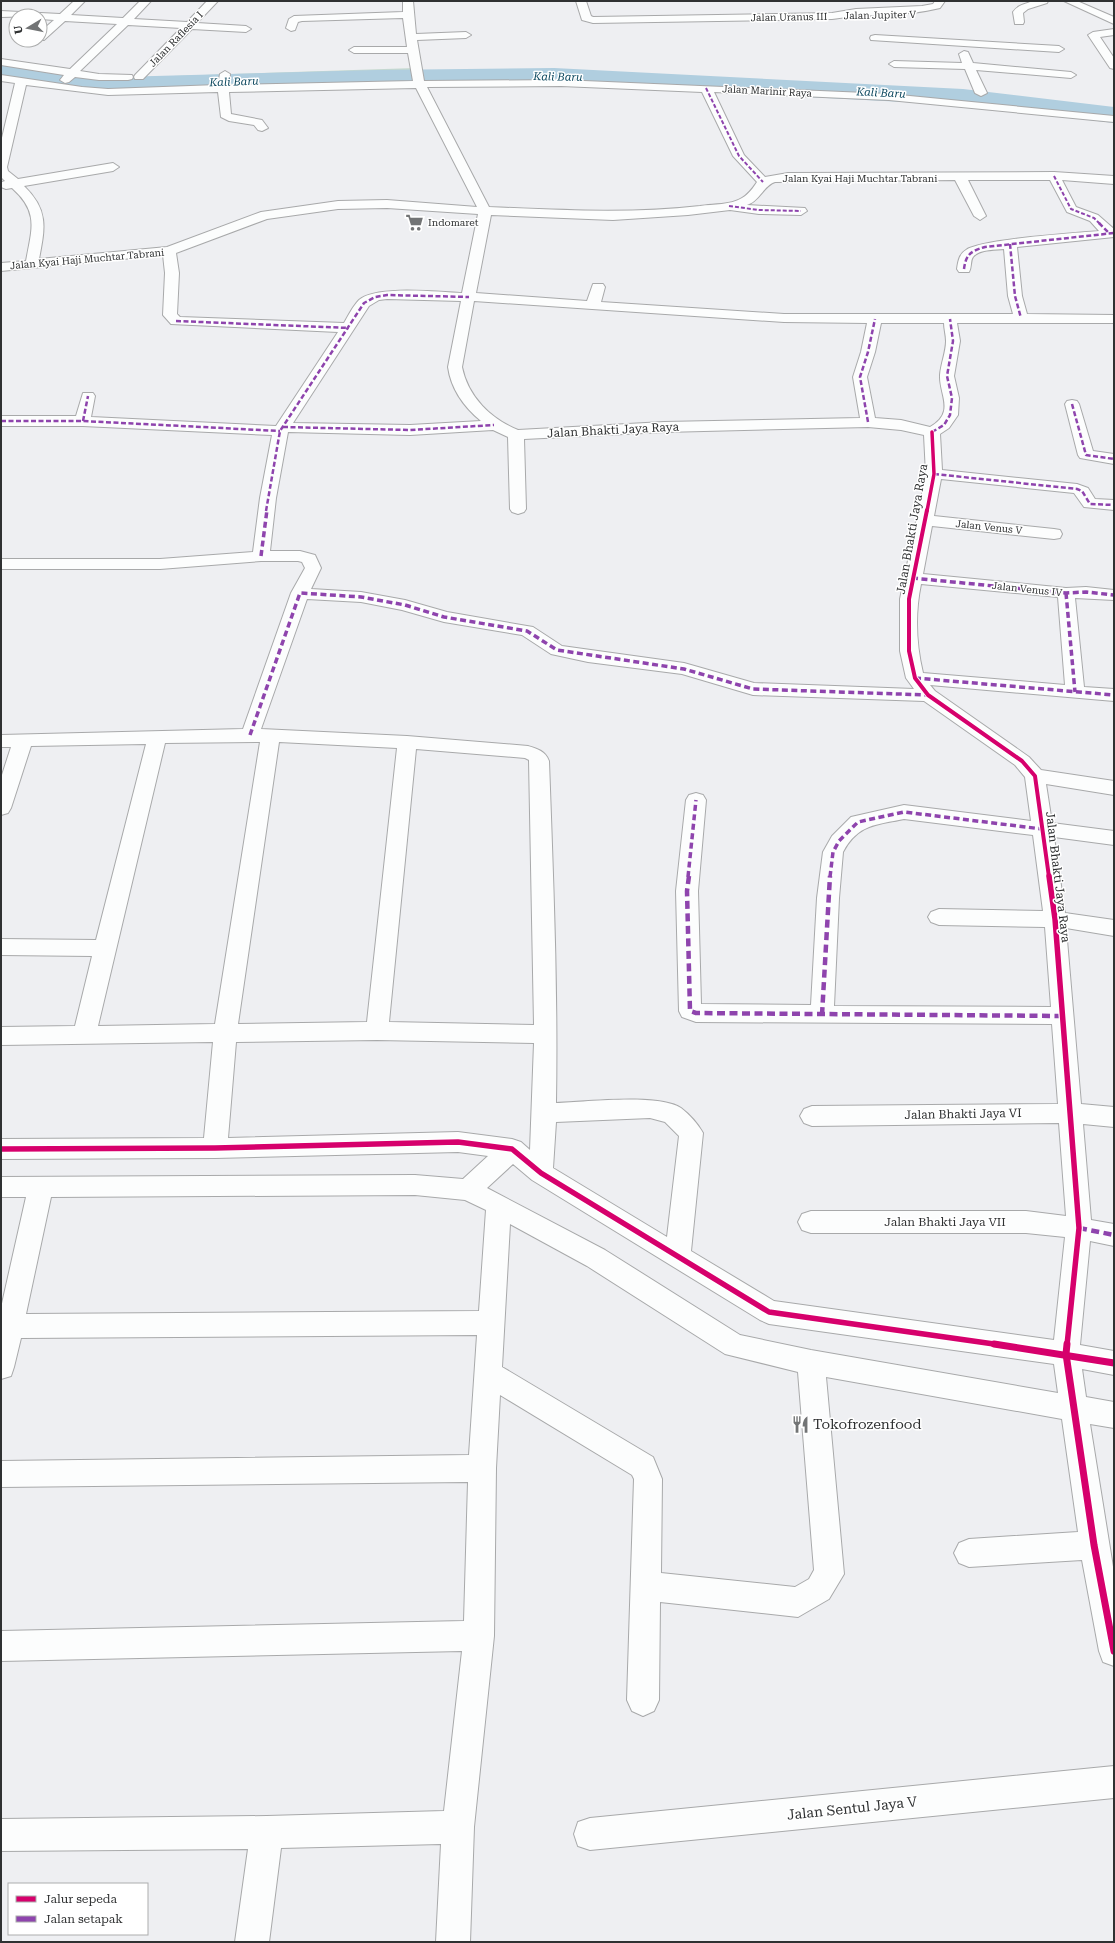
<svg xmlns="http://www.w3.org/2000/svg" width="1115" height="1943" font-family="'Roboto Serif',serif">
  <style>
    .green { fill: #c6d9cf }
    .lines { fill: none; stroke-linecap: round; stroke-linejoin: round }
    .river { fill: #b0cedf; fill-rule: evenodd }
    .minor-casing { stroke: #a8a9aa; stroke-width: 2 }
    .minor { fill: #fcfdfd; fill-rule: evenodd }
    .quiet-far3 { stroke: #8e44ad; stroke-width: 2; stroke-dasharray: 4 2; stroke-linecap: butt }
    .quiet-far2 { stroke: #8e44ad; stroke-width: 2.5; stroke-dasharray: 5 2.5; stroke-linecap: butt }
    .quiet-far1 { stroke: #8e44ad; stroke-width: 3.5; stroke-dasharray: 6 3.5; stroke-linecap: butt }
    .quiet { stroke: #8e44ad; stroke-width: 4.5; stroke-dasharray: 8 4.5; stroke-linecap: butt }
    .cycleway-far3-casing { stroke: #fff; stroke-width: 5 }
    .cycleway-far2-casing { stroke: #fff; stroke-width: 6 }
    .cycleway-far1-casing { stroke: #fff; stroke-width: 8 }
    .cycleway-casing { stroke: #fff; stroke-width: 10 }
    .cycleway-far3 { stroke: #d6006c; stroke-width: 3.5 }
    .cycleway-far2 { stroke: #d6006c; stroke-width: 4 }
    .cycleway-far1 { stroke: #d6006c; stroke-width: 5.5 }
    .cycleway { stroke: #d6006c; stroke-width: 7 }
    .labels { text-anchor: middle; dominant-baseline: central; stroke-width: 3; stroke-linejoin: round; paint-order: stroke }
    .far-street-label { font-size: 10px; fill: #2f3132; stroke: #fff }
    .far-poi-label { font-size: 10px; fill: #2f3132; stroke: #fff; text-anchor: start }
    .far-water-label { font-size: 11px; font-style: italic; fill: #07445b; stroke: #fff }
    .street-label { font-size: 12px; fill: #2f3132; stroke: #fff }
    .near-poi-label { font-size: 14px; fill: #2f3132; stroke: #fff; text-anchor: start }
    .near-street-label { font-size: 14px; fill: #2f3132; stroke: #fff }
  </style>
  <rect width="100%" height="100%" fill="#eeeff2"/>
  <polygon class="green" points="1,63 114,78 415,68 420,85 121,92 1,78"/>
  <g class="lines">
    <polygon class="river" points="1,62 118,77 376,70 554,68 963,89 1114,107 1114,123 963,105 554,84 376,86 118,93 1,78"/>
    <defs>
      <g id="minor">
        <polygon points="74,1 85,1 71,15 123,18 140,1 151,1 134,19 187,22 207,1 218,1 197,23 246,26 251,29 246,32 192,29 143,79 135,79 134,77 135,75 181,28 128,25 80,71 99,74 132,75 133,77 132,79 128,80 99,80 75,77 69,82 65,83 60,80 64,75 1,65 1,59 70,69 117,24 65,21 44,40 36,40 40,40 40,32 54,20 40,19 40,16 1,17 1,11 60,14"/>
        <path d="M403 1H413L416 34 466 32 471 35 466 38 417 40 424 81 561 80 889 94 1114 116V122L889 100 714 92 744 155 765 177 788 173 1054 172 1114 176V184L1062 180 1076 207 1098 215 1114 229V237L1017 247 1022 296 1027 314 1114 315V323H957L960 341 954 376 959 398 958 415 949 428 940 434 942 470 1077 484 1088 488 1095 499 1114 500V510L1084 507 1074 493 941 479 934 516 1054 529 1060 530 1062 534 1060 538 1054 539 932 526 923 574 1066 588 1086 587 1114 590V600L1075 598 1084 687 1114 689V701L930 685 935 691 1029 757 1041 770 1114 781V795L1046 784 1052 823 1114 831V845L1054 837 1065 913 1114 920V936L1066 928 1081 1104 1114 1107V1127L1083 1124 1091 1220 1114 1224V1246L1090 1241 1080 1345 1114 1351V1375L1082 1369 1086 1397 1114 1402V1428L1090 1424 1114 1573V1666L1103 1662 1099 1651 1082 1560 969 1567 959 1563 954 1553 959 1543 969 1539 1078 1532 1062 1419 826 1377 844 1574 829 1599 798 1617 660 1602 659 1700 654 1711 643 1716 632 1711 627 1700 634 1479 632 1475 500 1395 496 1468 494 1636 474 1827 470 1942H436L441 1844 281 1848 269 1942H235L248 1849 1 1851V1819L267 1816 444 1811 462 1651 1 1661V1631L464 1621 468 1482 1 1487V1461L469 1455 477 1335 21 1338 14 1367 11 1376 1 1379V1308L26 1197H1V1177L415 1175 463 1179 488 1156 458 1152 215 1158 1 1159V1139L204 1138 213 1042 1 1045V1027L75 1026 92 956 1 955V939L96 940 146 744 31 746 11 808 8 813 1 815V778L11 747H1V735L243 729 291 593 305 568 302 562 298 561H261L160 569H1V559H160L253 552 260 498 272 435 83 426H1V416H76L83 393H93L95 396 91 417 276 426 338 332 171 324 163 315 165 273 163 255 1 271V263L26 261C32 228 39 212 12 188L6 189 1 187 2 182 5 181 1 177V142L15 83 1 81V75L82 87 108 89 218 85 220 74 225 71 230 74 229 85 413 81 408 53H354L349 50 354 47H407L403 18 302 21 298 22 295 30 291 31 286 28 289 19 294 16 403 12ZM26 85 108 95 218 92 221 117 229 121 254 125 258 130 262 131 268 128 262 120 231 114 229 92 416 88 477 207 387 200 338 201 261 212 167 247 39 259C45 228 49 210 24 186L113 171 119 167 113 163 18 179 8 171 7 167ZM561 86 702 92 733 156 757 182C753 188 749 194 742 198 731 205 713 204 700 206 630 214 560 210 489 207L427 87ZM955 180 974 216 980 220 986 216 968 180H1050L1067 212 1090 221 1099 231C1076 233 980 239 966 250 959 254 958 262 957 269L959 272H969C972 267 970 261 973 257 979 249 996 250 1004 249L1008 296 1013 314H784L601 302 605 287 603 284H593L587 301 476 293 491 215 613 220 688 215 730 210 759 214 801 215 807 211 805 208 747 205C760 201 763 186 775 182ZM387 208 478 214 462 293C439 292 376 285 359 300 353 306 348 316 344 323L180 317 177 314 179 273 176 253 267 219 338 209ZM387 299 461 301 448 367C451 389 464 407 481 421L410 425 293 423 369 306 379 300ZM474 301 784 322 867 323 861 352 853 377 860 418 664 422 518 430C491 419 468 397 462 367ZM881 323H944C944 329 946 335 946 341 946 352 941 363 940 375 939 395 956 412 930 427L901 420 875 418 867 377 875 352ZM868 427 901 430 924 435 926 474 900 599V651L906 678 914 689 754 683 684 663 562 646 533 627 527 626 447 612 405 600 361 592 311 589 321 568 315 555 300 551H270L276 498 288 432 410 435 493 430 508 437 510 509 512 512 518 514 524 512 526 509 524 439 664 432ZM921 584 1058 597 1065 685 923 673C916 644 915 613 921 584ZM307 599 361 602 402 610 444 622 522 635 551 654 588 662 682 674 753 695 924 701 1015 765 1025 777 1031 821 904 805 851 817 832 836 823 852 817 898 811 1005 701 1004 698 891 706 800 703 795 696 793 689 795 686 800 676 891 679 1011 682 1017 696 1022 1052 1024 1058 1104 812 1106 804 1109 800 1116 804 1123 812 1126 1059 1123 1066 1216 1026 1211H811L802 1214 798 1222 802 1230 811 1233H1026L1065 1237 1054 1340 774 1301 691 1251 703 1133C698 1124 689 1114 681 1108 659 1093 584 1102 556 1103 558 989 553 875 549 761 545 751 538 749 528 746L407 736 261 729ZM260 742 215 1024 98 1026 165 743ZM279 742 397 748 367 1022 238 1024ZM416 749 525 758 529 760 534 1025 389 1022ZM904 819 1033 835 1043 911 939 909 931 912 928 917 931 922 939 925 1045 927 1051 1007 834 1006 839 898 843 852C858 824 876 825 904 819ZM377 1040 534 1043 530 1150 521 1142 512 1139 458 1132 228 1138 236 1042ZM650 1118 665 1122 679 1136 667 1237 553 1168 556 1122ZM513 1164 532 1180 760 1320 769 1324 1054 1364 1058 1393 811 1350 740 1335 605 1250 487 1188ZM415 1195 465 1200 486 1210 479 1311 26 1314 51 1197ZM510 1224 587 1266 725 1354 798 1372 814 1570 809 1579 795 1587 661 1573 662 1479 653 1457 502 1367Z"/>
        <path d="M576 1H586L591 16 593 17 832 13 856 9 922 6 933 4 935 1H945L940 8C905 17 868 13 832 19L593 23 582 20Z"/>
        <path d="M1033 1H1048L1047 3 1028 9 1023 13 1024 22 1023 24H1015L1013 12C1018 5 1025 4 1033 1Z"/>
        <polygon points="1064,1 1077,1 1114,17 1114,24"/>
        <polygon points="1114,29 1114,35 1100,37 1114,58 1114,69 1110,68 1088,35 1093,32"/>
        <polygon points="875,35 1059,46 1064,49 1059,52 871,40 870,38 871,36"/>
        <polygon points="964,51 968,52 973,63 1071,72 1076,75 1071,78 976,70 987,93 981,96 975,93 965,69 894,67 889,64 894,61 962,63 959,54"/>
        <polygon points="1072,400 1077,401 1079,404 1093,451 1114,454 1114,464 1080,458 1078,455 1065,404 1067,401"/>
        <polygon points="1114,1766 1114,1798 590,1850 578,1846 574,1834 578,1822 590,1818"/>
      </g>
    </defs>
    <use href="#minor" class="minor-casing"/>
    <use href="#minor" class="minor"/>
    <g class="quiet-far3">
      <polyline points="706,88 739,156 763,182"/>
      <polyline points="1054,176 1071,209 1094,218 1100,224"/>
      <polyline points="729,206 759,210 801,211"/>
    </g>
    <g class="quiet-far2">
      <polyline points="1099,223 1108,232"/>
      <polyline points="1010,244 1015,296 1021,318"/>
      <path d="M964 269C966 254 971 251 985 247L1114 233"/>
      <polyline points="176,321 349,328"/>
      <polyline points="1072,404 1086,455 1114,459"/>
      <polyline points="1,421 83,421 280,431"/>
      <polyline points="83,421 88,396"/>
      <polyline points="868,422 860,377 868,352 875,319"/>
      <polyline points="283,427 410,430 494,425"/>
      <polyline points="932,432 944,425 950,415 952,398 947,376 953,341 950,319"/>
      <polyline points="934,474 1077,489 1082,491 1090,504 1114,505"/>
      <polyline points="266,511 280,431 364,303 375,297 387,295 469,297"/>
    </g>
    <g class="quiet-far1">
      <polyline points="261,556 267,510"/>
      <polyline points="912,578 1066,593 1086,592 1114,595"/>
      <polyline points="1066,593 1075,692"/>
      <polyline points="915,678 1114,695"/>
      <polyline points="250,735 300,593 361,597 405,605 444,617 527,631 557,650 684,669 753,689 928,695"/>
      <polyline points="688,877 696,800"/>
      <polyline points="830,877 833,852 839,841 858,822 904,812 1042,829"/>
    </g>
    <g class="quiet">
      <polyline points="689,876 687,891 690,1011 696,1013 1063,1016"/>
      <polyline points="822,1015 830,876"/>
      <polyline points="1079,1228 1114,1235"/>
    </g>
    <defs>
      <polyline id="cycleway-far3" points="927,511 934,474 932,432"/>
      <polyline id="cycleway-far2" points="927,510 909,599 909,651 915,678 928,695 1022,761 1035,776 1049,877"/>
      <g id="cycleway-far1">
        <polyline points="1049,876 1055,919 1079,1228 1067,1345"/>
        <polyline points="1,1149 215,1148 458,1142 512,1149 541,1173 769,1312 1001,1345"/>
      </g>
      <g id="cycleway">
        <polyline points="994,1344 1114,1363"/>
        <polyline points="1067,1344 1066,1354 1094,1545 1114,1651"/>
      </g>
    </defs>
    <use href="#cycleway-far3" class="cycleway-far3-casing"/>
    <use href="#cycleway-far2" class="cycleway-far2-casing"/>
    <use href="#cycleway-far1" class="cycleway-far1-casing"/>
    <use href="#cycleway" class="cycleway-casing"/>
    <use href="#cycleway-far3" class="cycleway-far3"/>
    <use href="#cycleway-far2" class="cycleway-far2"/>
    <use href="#cycleway-far1" class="cycleway-far1"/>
    <use href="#cycleway" class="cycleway"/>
  </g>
  <defs>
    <symbol id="supermarket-bare" viewBox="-9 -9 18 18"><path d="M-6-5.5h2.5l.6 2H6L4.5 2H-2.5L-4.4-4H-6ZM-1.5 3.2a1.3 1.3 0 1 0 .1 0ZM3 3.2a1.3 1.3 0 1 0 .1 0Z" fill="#727475" stroke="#fff" stroke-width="2.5" paint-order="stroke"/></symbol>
    <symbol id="restaurant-bare" viewBox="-9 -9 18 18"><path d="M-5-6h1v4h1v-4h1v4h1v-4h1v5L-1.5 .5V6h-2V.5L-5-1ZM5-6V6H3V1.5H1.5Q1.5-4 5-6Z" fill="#727475" stroke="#fff" stroke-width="2.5" paint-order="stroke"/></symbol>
  </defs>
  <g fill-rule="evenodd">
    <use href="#supermarket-bare" x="402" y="210" width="25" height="25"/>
    <use href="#restaurant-bare" x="788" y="1412" width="25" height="25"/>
  </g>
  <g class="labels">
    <g class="far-street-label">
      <text transform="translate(880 15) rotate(-1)">Jalan Jupiter V</text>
      <text transform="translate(789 17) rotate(-1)">Jalan Uranus III</text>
      <text transform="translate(176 39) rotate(-46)">Jalan Raflesia I</text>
      <text transform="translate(767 91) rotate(3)">Jalan Marinir Raya</text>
      <text x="860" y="178">Jalan Kyai Haji Muchtar Tabrani</text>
      <text transform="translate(87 259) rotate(-5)">Jalan Kyai Haji Muchtar Tabrani</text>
      <text transform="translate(989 527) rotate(6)">Jalan Venus V</text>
      <text transform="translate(1027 589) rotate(6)">Jalan Venus IV</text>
    </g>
    <g class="far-poi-label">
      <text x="428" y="222">Indomaret</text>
    </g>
    <g class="far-water-label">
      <text transform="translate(558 77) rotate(1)">Kali Baru</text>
      <text transform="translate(234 82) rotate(-2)">Kali Baru</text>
      <text transform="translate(881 93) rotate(3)">Kali Baru</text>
    </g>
    <g class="street-label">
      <text transform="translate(613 430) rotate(-3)">Jalan Bhakti Jaya Raya</text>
      <text transform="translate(912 529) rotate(-80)">Jalan Bhakti Jaya Raya</text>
      <text transform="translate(1058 877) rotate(83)">Jalan Bhakti Jaya Raya</text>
      <text transform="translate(963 1114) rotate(-1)">Jalan Bhakti Jaya VI</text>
      <text x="945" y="1222">Jalan Bhakti Jaya VII</text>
    </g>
    <g class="near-poi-label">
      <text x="813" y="1424">Tokofrozenfood</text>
    </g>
    <g class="near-street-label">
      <text transform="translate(852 1808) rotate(-6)">Jalan Sentul Jaya V</text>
    </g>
  </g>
  <rect width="1115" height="1943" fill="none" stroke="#2f3132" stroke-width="4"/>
  <rect x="8" y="1883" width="140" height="52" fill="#ffffff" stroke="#acadad"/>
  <rect x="16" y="1896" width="20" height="6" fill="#d6006c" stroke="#acadad"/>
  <text x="44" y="1903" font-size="12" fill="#2f3132">Jalur sepeda</text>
  <rect x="16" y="1916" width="20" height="6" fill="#8e44ad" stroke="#acadad"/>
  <text x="44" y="1923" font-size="12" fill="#2f3132">Jalan setapak</text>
  <g transform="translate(28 28) rotate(260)"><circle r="19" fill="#ffffff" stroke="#acadad"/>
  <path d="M0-3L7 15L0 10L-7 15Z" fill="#727475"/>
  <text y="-6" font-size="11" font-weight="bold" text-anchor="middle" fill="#2f3132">U</text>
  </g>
</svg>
